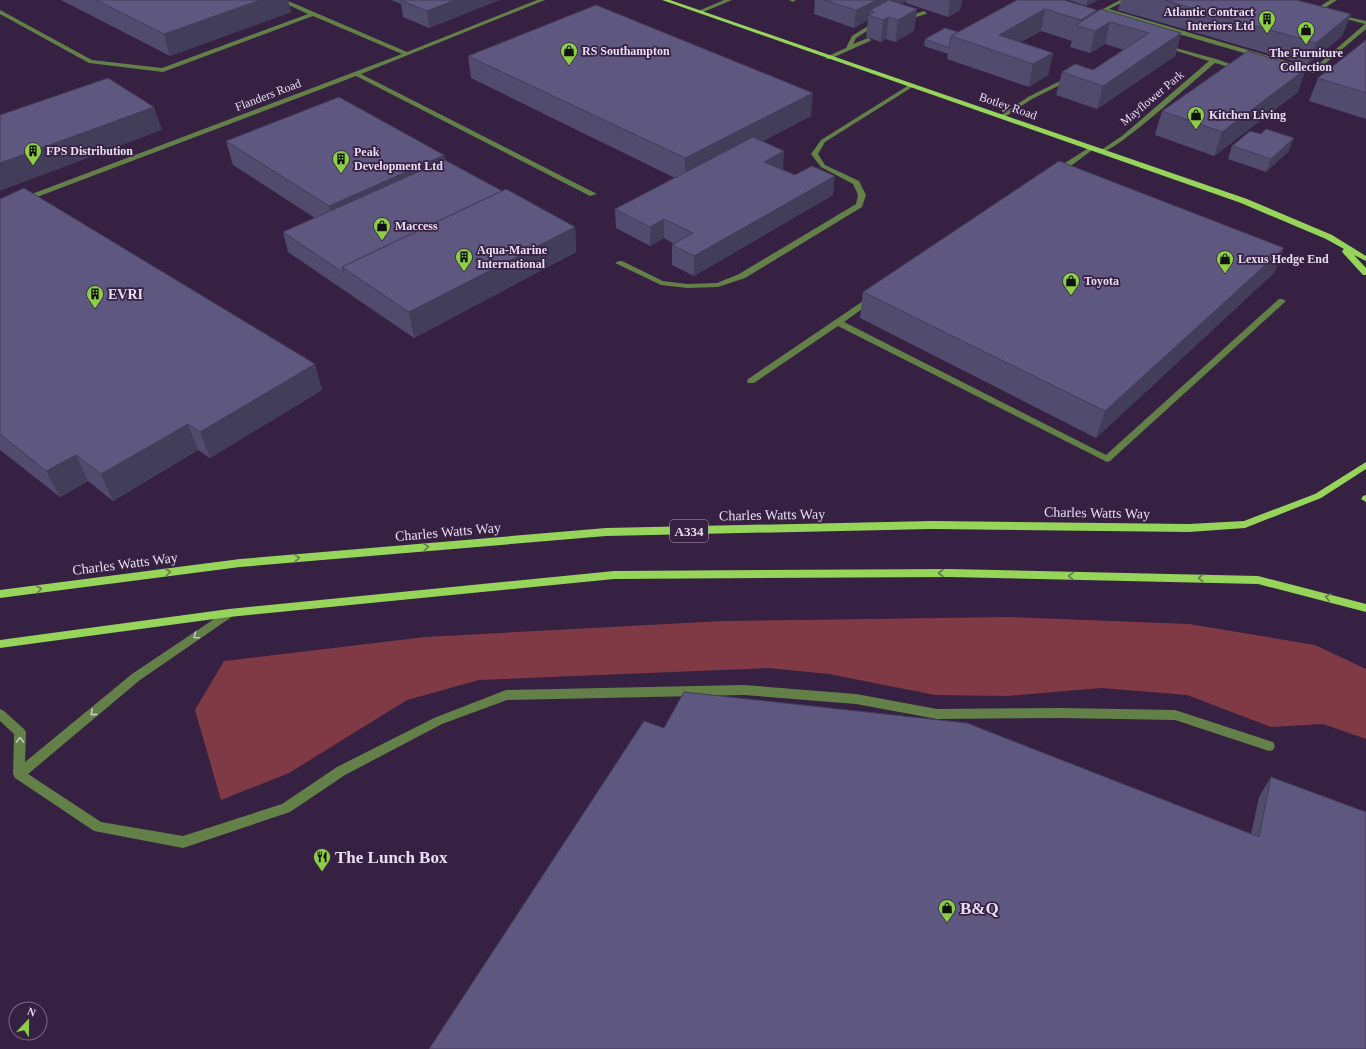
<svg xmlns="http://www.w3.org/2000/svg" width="1366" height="1049" font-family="Georgia,serif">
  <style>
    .green { fill: #803a45 }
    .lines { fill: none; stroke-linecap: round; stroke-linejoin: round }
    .minor { fill: #628047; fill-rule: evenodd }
    .major { fill: #96d45a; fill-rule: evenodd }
    .wall { fill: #514b6d }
    .shaded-wall { fill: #423d59 }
    .building { fill: #5e577f; stroke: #423d59 }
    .oneway { stroke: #667a4e }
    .oneway2 { stroke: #c7c6c7 }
    .labels { text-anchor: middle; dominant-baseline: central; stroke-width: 3.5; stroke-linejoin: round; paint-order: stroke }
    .far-poi-label { font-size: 12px; font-weight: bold; fill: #e9ddf2; stroke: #362142; text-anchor: start }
    .far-street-label { font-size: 12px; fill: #e9ddf2; stroke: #362142 }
    .shield { fill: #362142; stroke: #b3a5bd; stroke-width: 1 }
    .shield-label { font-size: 13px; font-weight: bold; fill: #e9ddf2 }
    .poi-label { font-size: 14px; font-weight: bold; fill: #e9ddf2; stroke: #362142; text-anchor: start }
    .street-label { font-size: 14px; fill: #e9ddf2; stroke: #362142 }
    .near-poi-label { font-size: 17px; font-weight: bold; fill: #e9ddf2; stroke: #362142; text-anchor: start }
  </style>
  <rect width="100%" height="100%" fill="#362142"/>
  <polygon class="green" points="1010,617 1189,624 1315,645 1366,669 1366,739 1323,724 1271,727 1187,695 1101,688 1007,696 935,695 829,674 768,668 479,680 407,700 289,773 221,800 195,710 224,661 425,637 723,621"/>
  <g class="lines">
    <g class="minor">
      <polygon points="278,0 286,0 407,52 537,0 545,0 361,74 597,194 590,196 356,76 0,211 0,206 402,54 313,16 163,72 89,63 0,14 0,10 92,60 162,68 308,14"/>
      <polygon points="724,0 732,0 701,13 696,12"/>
      <polygon points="789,0 796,0 793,2"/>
      <polygon points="1120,0 1127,0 1109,9 1313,69 1365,24 1335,16 1335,14 1366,21 1366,29 1314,73 1099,11"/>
      <polygon points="1330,0 1337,0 1320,11 1316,11 1316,9"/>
      <polygon points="924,11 927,13 926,14 903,21 900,19"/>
      <polygon points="876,21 881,22 856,38 853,44 868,38 871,40 870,41 830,59 826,59 826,57 846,48 852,36"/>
      <path d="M1161 44 1216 59 1245 69 1242 71 1215 63C1199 76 1114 154 1101 152V150L1122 136 1209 61 1161 46Z"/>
      <polygon points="1062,80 1065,82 1064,83 1032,99 1003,118 998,117 1028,97"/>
      <polygon points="909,85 914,86 825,142 818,154 825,165 859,181 866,195 862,207 745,278 718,287 687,288 661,285 615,263 619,261 622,261 663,281 687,284 717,283 739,274 856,204 858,195 853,184 821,167 811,154 821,140"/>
      <polygon points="1090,147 1095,148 1060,174 1054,174 1054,170"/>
      <polygon points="869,297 875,297 876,299 844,322 1106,455 1279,299 1282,299 1286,301 1110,461 1107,462 838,326 754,383 748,383 747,381 748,379"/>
      <polygon points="229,609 233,610 234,613 233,616 140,680 28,774 101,822 183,836 282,804 337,767 434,718 506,690 744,685 856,694 937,709 1062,708 1175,710 1273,742 1275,746 1273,750 1269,751 1175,720 1062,718 937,719 856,704 744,695 507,700 442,724 345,775 290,812 183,848 94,831 15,778 13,774 14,734 0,721 0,709 4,711 24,729 26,732 25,762 132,674"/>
    </g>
    <g class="major">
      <polygon points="662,0 670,0 1247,199 1332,235 1366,256 1366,261 1354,255 1366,268 1366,275 1363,275 1343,253 1342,251 1344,249 1326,239 1241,203"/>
      <polygon points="1366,462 1366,469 1321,498 1245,528 1189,532 932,529 606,536 240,567 0,598 0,590 240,559 606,528 932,521 1189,524 1244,521 1315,494"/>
      <polygon points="1366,495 1366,502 1361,499 1363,496"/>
      <polygon points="950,569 1258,576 1366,604 1366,612 1258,584 950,577 614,579 229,617 0,648 0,640 229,609 614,571"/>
    </g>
  </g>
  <g class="wall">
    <polygon points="61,0 288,0 291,12 170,56"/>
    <polygon points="391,0 499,0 429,28 403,17 401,4"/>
    <polygon points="815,0 962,0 960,10 948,17 906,3 906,1 901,4 917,9 914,31 895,42 886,39 881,42 866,37 868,20 854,28 814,14"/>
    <polygon points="1017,0 1097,12 1181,33 1175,56 1097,109 1056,95 1062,72 1093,70 1124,50 1105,44 1090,53 1070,47 1072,41 1041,31 1020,42 1053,53 1048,75 1029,87 947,59 948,54 924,46 925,39 958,32"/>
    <polygon points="1069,0 1098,0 1086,6"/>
    <polygon points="1121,0 1296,0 1351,14 1342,36 1307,65 1118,10"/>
    <polygon points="1366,40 1366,119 1309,101 1318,78"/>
    <polygon points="468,56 811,116 763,141 783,170 833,195 694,276 672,265 672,245 674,244 664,238 650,246 616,228 615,209 675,178 471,78"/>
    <polygon points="1298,92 1214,156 1155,135 1162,111"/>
    <polygon points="226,141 444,155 445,160 502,191 575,227 576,252 414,338 288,252 283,232 315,218 233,165"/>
    <polygon points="1232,146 1289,151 1266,172 1228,159"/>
    <polygon points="0,199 322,390 210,458 198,450 113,501 88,481 60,497 0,450"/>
    <polygon points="1274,273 1096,438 860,318 863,292"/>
    <polygon points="664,728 1251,834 1259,797 1271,777 1366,1049"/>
  </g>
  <g class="shaded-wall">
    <polygon points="260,0 288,0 291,12 170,56 164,34"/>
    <polygon points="455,0 499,0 429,28 427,11"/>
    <polygon points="877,0 906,0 906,1 875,17 874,12 870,10 869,15 868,15 868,20 854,28 856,10"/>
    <polygon points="950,0 962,0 960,10 948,17"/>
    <polygon points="1088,0 1098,0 1086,6"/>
    <polygon points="917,9 914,31 895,42 898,20"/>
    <polygon points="1045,9 1041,31 1001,53 999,35"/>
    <polygon points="1097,10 1093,30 1079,26 1081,20"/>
    <polygon points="1351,14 1342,36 1307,65 1316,43"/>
    <polygon points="889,17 886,39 881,42 883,20"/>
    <polygon points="1110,22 1105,44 1090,53 1095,31"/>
    <polygon points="1181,33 1175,56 1097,109 1103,86"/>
    <polygon points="1053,53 1048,75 1029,87 1033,64"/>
    <polygon points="1306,69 1298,92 1214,156 1222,132"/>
    <polygon points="813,93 811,116 685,182 685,158"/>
    <polygon points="154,107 162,130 0,191 0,163"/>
    <polygon points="1294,138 1289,151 1266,172 1271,159"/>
    <polygon points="784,151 783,170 763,181 764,162"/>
    <polygon points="444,155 448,179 335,231 329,206"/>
    <polygon points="835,176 833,195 694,276 694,256"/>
    <polygon points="664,219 664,238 650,246 650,227"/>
    <polygon points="575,227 576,252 414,338 409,312"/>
    <polygon points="1284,248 1274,273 1096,438 1105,411"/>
    <polygon points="315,364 322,390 210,458 200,432"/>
    <polygon points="188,424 198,450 113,501 101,474"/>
    <polygon points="76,455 88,481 60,497 46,471"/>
  </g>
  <g class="building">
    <polygon points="96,0 260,0 164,34"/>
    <polygon points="400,0 455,0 427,11"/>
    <polygon points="824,0 877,0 856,10"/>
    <polygon points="889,0 917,9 898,20 889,17 883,20 868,15 874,12 870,10"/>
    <polygon points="1017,0 1064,0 1097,10 1081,20 1045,9 999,35 1053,53 1033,64 951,36"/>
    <polygon points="1164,0 1296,0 1351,14 1316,43"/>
    <polygon points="596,5 813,93 685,158 468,56"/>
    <polygon points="1101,9 1181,33 1103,86 1062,72 1075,64 1093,70 1149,33 1110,22 1095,31 1076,25"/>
    <polygon points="945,28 958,32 951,36 949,48 925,39"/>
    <polygon points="1366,40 1366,93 1318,78"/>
    <polygon points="1248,51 1306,69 1222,132 1162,111"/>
    <polygon points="108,78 154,107 0,163 0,115"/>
    <polygon points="339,97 444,155 329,206 226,141"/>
    <polygon points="1266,129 1294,138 1271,159 1232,146 1250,131 1261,134"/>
    <polygon points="753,137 784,151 764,162 795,175 812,166 835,176 694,256 672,245 693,233 664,219 650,227 615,209"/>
    <polygon points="445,160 502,191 342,267 344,273 283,232"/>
    <polygon points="1059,161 1284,248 1105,411 863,292"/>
    <polygon points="24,188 315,364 200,432 188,424 101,474 76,455 46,471 0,434 0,199"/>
    <polygon points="506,189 575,227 409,312 342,267"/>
    <polygon points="684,692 967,723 1259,837 1271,777 1366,812 1366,1049 429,1049 644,721 664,728"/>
  </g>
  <defs><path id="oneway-chevron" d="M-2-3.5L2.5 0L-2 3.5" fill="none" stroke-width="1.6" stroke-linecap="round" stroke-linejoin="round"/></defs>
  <g class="oneway">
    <use href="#oneway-chevron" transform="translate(426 547) rotate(-5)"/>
    <use href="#oneway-chevron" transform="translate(297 558) rotate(-5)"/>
    <use href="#oneway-chevron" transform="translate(168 572) rotate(-7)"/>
    <use href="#oneway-chevron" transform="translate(941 573) rotate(180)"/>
    <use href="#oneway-chevron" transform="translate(1071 576) rotate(-179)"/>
    <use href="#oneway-chevron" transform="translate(1201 578) rotate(-179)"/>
    <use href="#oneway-chevron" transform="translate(39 589) rotate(-7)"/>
    <use href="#oneway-chevron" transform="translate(1328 597) rotate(-166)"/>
  </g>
  <g class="oneway2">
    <use href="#oneway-chevron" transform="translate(196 636) rotate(145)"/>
    <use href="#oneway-chevron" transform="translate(93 713) rotate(140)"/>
    <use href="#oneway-chevron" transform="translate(20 740) rotate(-89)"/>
  </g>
  <defs>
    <symbol id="building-pin" viewBox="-11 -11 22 30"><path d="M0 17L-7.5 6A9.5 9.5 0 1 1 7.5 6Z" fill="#8cce45" stroke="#362142"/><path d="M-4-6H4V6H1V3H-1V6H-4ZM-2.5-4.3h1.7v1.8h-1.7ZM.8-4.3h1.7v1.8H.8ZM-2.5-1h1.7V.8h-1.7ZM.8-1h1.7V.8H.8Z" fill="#111"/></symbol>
    <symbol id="shop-pin" viewBox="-11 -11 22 30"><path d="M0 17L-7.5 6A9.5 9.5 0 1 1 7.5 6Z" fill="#8cce45" stroke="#362142"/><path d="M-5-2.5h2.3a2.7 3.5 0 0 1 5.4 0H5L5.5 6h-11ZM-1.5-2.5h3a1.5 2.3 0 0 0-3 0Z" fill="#111"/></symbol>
    <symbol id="restaurant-pin" viewBox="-11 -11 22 30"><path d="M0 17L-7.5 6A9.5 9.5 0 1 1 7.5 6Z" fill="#8cce45" stroke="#362142"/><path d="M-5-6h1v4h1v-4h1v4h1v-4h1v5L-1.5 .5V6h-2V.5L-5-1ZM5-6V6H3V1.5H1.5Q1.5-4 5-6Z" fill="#111"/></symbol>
  </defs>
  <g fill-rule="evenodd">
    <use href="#building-pin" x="1257" y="9" width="20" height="27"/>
    <use href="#shop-pin" x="1296" y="20" width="20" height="27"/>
    <use href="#shop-pin" x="559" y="41" width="20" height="27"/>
    <use href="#shop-pin" x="1186" y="105" width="20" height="27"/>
    <use href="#building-pin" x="23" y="141" width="20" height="27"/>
    <use href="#building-pin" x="331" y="149" width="20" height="27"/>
    <use href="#shop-pin" x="372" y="216" width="20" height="27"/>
    <use href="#building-pin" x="454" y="247" width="20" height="27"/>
    <use href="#shop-pin" x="1215" y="249" width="20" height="27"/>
    <use href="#shop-pin" x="1061" y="271" width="20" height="27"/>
    <use href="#building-pin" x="85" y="284" width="20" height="27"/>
    <use href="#restaurant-pin" x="312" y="847" width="20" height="27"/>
    <use href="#shop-pin" x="937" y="898" width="20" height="27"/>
  </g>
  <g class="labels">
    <g class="far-poi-label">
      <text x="1254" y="12" text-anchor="end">Atlantic Contract<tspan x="1254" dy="14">Interiors Ltd</tspan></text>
      <text x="582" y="51">RS Southampton</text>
      <text x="1306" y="53" text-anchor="middle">The Furniture<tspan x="1306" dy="14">Collection</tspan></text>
      <text x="1209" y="115">Kitchen Living</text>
      <text x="46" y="151">FPS Distribution</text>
      <text x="354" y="152">Peak<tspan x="354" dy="14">Development Ltd</tspan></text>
      <text x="395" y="226">Maccess</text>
      <text x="477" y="250">Aqua-Marine<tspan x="477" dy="14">International</tspan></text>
      <text x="1238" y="259">Lexus Hedge End</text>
      <text x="1084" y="281">Toyota</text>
    </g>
    <g class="far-street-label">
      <text transform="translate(268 95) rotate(-21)">Flanders Road</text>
      <text transform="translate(1152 98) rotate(-40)">Mayflower Park</text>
      <text transform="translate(1008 106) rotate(19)">Botley Road</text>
    </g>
    <rect class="shield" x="670" y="520" width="38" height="22" rx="3"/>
    <g class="shield-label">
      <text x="689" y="531">A334</text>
    </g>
    <g class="poi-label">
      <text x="108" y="294">EVRI</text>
    </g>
    <g class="street-label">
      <text transform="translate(1097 513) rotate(1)">Charles Watts Way</text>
      <text transform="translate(772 515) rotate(-1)">Charles Watts Way</text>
      <text transform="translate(448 532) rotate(-5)">Charles Watts Way</text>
      <text transform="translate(125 564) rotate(-7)">Charles Watts Way</text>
    </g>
    <g class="near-poi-label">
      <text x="335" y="857">The Lunch Box</text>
      <text x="960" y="908">B&amp;Q</text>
    </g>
  </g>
  <g transform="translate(28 1021) rotate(22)"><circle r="19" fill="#362142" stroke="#7e6c88"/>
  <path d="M0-3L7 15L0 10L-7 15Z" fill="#8cce45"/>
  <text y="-6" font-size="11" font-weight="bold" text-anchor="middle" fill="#e9ddf2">N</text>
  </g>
</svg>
